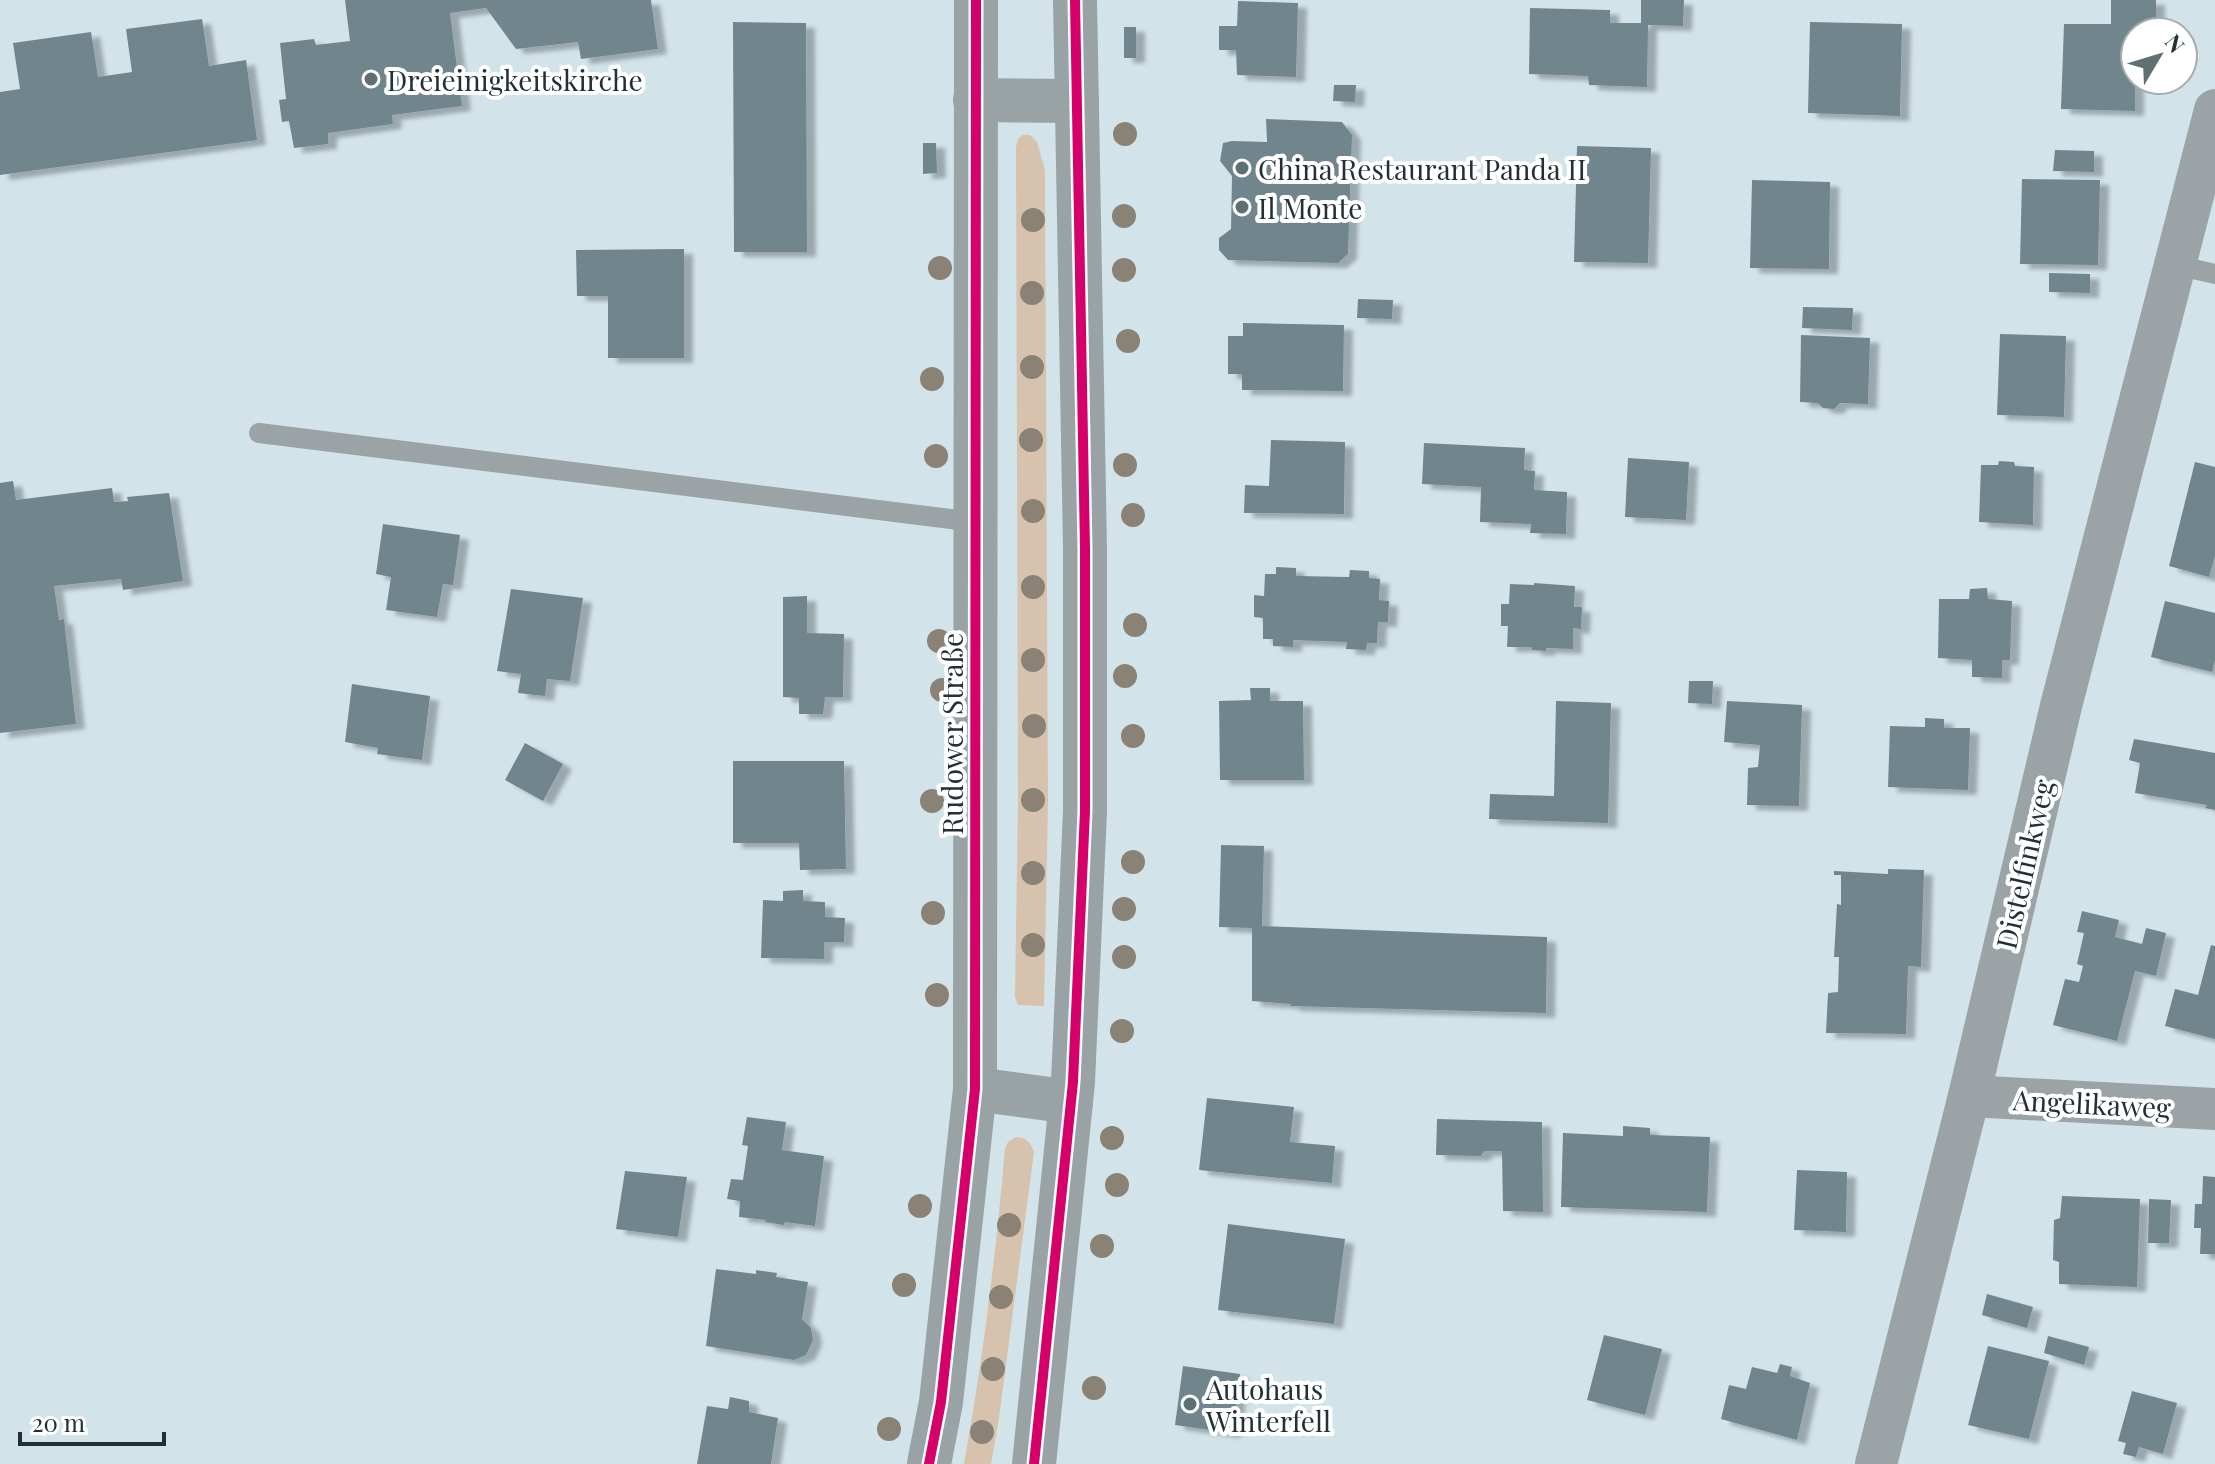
<svg xmlns="http://www.w3.org/2000/svg" width="2215" height="1464" font-family="'Playfair Display',serif">
  <style>
    .green { fill: #d7c3ad }
    .building { fill: #70868c; filter: url(#shadow) }
    .lines { fill: none; stroke-linecap: round; stroke-linejoin: round }
    .lane { stroke: #9ba3a7; stroke-width: 20 }
    .street { stroke: #9ba3a7; stroke-width: 42 }
    .secondary { stroke: #99a3a6; stroke-width: 44 }
    .cycleway-casing { stroke: #fff; stroke-width: 15 }
    .cycleway { stroke: #d6006c; stroke-width: 10 }
    .tree { fill: #8a8275 }
    .poi-dot { fill: #606f74; stroke: #fff; stroke-width: 3 }
    .labels { text-anchor: middle; dominant-baseline: central; stroke-width: 8; stroke-linejoin: round; paint-order: stroke }
    .poi-label { font-size: 28px; fill: #233034; stroke: #fff; text-anchor: start }
    .street-label { font-size: 28px; fill: #233034; stroke: #fff }
  </style>
  <defs>
    <filter id="shadow"><feDropShadow dx="9" dy="5" stdDeviation="2" flood-color="#0004"/></filter>
  </defs>
  <rect width="100%" height="100%" fill="#d2e4ea"/>
  <g class="green">
    <polygon points="1023,135 1030,135 1037,142 1045,170 1048,803 1044,1006 1018,1005 1015,997 1018,800 1016,147 1018,139"/>
    <path d="M1016 1137C1027 1138 1030 1142 1034 1152L999 1418 991 1464H964C983 1359 996 1254 1005 1148L1008 1142Z"/>
  </g>
  <g class="building">
    <polygon points="345,0 651,0 658,49 581,59 578,42 516,49 486,8 450,13 462,106 392,115 393,124 328,133 328,144 294,148 289,121 282,122 279,100 286,99 280,43 314,39 316,45 350,41"/>
    <polygon points="1641,0 1684,0 1683,26 1648,25 1647,87 1589,85 1588,76 1529,74 1530,8 1610,10 1610,23 1641,23"/>
    <polygon points="2111,0 2156,0 2156,26 2137,26 2137,32 2135,32 2135,111 2061,109 2064,24 2111,24"/>
    <polygon points="1238,1 1298,3 1296,77 1237,75 1236,50 1219,50 1219,26 1237,26"/>
    <polygon points="202,19 209,66 246,60 257,140 0,175 0,92 20,89 13,43 91,32 98,77 132,72 126,29"/>
    <polygon points="733,22 806,23 807,252 734,252"/>
    <polygon points="1810,22 1902,24 1900,116 1808,113"/>
    <rect x="1124" y="27" width="12" height="31"/>
    <polygon points="1334,85 1356,85 1355,102 1333,101"/>
    <polygon points="1266,119 1342,122 1352,135 1348,254 1338,263 1228,260 1219,250 1219,238 1231,229 1232,176 1220,161 1223,143 1232,141 1267,142"/>
    <polygon points="923,143 936,143 937,173 923,174"/>
    <polygon points="1577,146 1651,148 1648,263 1574,262"/>
    <polygon points="2055,150 2094,151 2094,172 2053,171"/>
    <polygon points="2022,179 2100,180 2098,265 2020,264"/>
    <polygon points="1752,180 1830,182 1829,269 1750,268"/>
    <polygon points="684,249 684,358 608,358 608,296 577,296 576,250"/>
    <polygon points="2049,273 2090,274 2090,293 2049,292"/>
    <polygon points="1358,299 1393,300 1392,319 1357,318"/>
    <polygon points="1803,307 1853,308 1852,330 1802,328"/>
    <polygon points="1243,323 1344,325 1343,391 1242,390 1242,374 1228,374 1228,336 1243,336"/>
    <polygon points="2000,334 2066,336 2064,417 1997,415"/>
    <polygon points="1801,335 1870,338 1868,404 1840,403 1834,409 1823,408 1818,403 1800,402"/>
    <polygon points="1271,440 1345,442 1344,514 1244,513 1245,485 1269,486"/>
    <polygon points="1424,443 1525,448 1524,470 1535,471 1534,490 1567,492 1566,534 1530,533 1531,524 1480,522 1481,487 1422,484"/>
    <polygon points="1628,458 1689,462 1686,520 1625,517"/>
    <polygon points="1999,461 2014,462 2015,466 2034,467 2033,525 1979,522 1981,465 1998,465"/>
    <polygon points="2195,462 2215,467 2215,556 2209,577 2169,566"/>
    <polygon points="13,481 16,500 112,488 114,502 128,501 127,497 169,493 183,581 123,590 121,579 54,586 59,620 64,619 76,724 0,733 0,483"/>
    <polygon points="383,524 460,535 453,585 443,584 437,617 386,610 391,577 376,574"/>
    <polygon points="1276,567 1296,568 1296,576 1349,577 1350,570 1369,571 1369,578 1380,579 1379,600 1389,601 1388,622 1378,622 1377,643 1367,643 1366,650 1346,649 1347,642 1293,640 1293,647 1273,646 1273,639 1263,639 1263,618 1254,617 1254,595 1264,596 1265,574 1276,574"/>
    <polygon points="1534,583 1575,586 1574,607 1582,607 1581,629 1573,628 1573,649 1546,648 1546,651 1532,650 1532,647 1507,647 1508,626 1501,626 1501,604 1509,604 1510,584 1534,585"/>
    <polygon points="1987,588 1988,599 2012,601 2010,660 2002,660 2002,678 1972,677 1972,660 1938,658 1939,599 1969,599 1970,589"/>
    <polygon points="511,589 583,598 570,681 547,679 545,696 518,693 521,674 497,671"/>
    <polygon points="807,596 807,633 844,634 843,697 825,697 823,714 799,714 799,698 783,697 783,597"/>
    <polygon points="2165,601 2215,613 2215,660 2212,672 2151,657"/>
    <polygon points="1689,681 1713,681 1712,704 1688,703"/>
    <polygon points="352,684 430,696 422,760 377,754 378,748 345,742"/>
    <polygon points="1250,688 1270,688 1270,701 1303,701 1304,780 1220,780 1219,701 1251,700"/>
    <polygon points="1556,701 1611,703 1608,823 1489,819 1490,794 1554,796"/>
    <polygon points="1727,701 1802,705 1799,806 1747,805 1748,768 1758,767 1760,745 1724,742"/>
    <polygon points="1925,718 1944,719 1944,728 1970,728 1968,790 1888,787 1890,726 1925,727"/>
    <polygon points="2134,739 2215,753 2215,810 2205,808 2207,805 2135,793 2140,763 2129,760"/>
    <polygon points="525,743 563,764 543,801 505,780"/>
    <polygon points="733,761 844,761 846,869 800,870 799,843 733,843"/>
    <polygon points="1221,845 1264,846 1262,926 1547,937 1546,1013 1290,1006 1291,1004 1252,1001 1252,928 1219,927"/>
    <polygon points="1888,869 1924,870 1921,967 1908,966 1906,1034 1826,1033 1828,993 1838,992 1839,957 1834,957 1837,904 1841,905 1841,875 1834,875 1834,871 1888,874"/>
    <polygon points="803,890 803,901 825,902 825,917 845,918 844,942 824,942 824,959 761,958 763,900 783,901 783,891"/>
    <polygon points="2082,911 2119,920 2115,937 2142,944 2146,928 2166,933 2156,976 2135,971 2117,1041 2053,1025 2065,979 2079,982 2083,966 2077,964 2084,933 2077,932"/>
    <polygon points="2211,945 2215,946 2215,1039 2165,1026 2175,989 2198,995"/>
    <polygon points="1207,1098 1294,1107 1290,1142 1335,1146 1332,1183 1199,1170"/>
    <polygon points="747,1117 786,1122 782,1150 824,1156 815,1226 785,1222 784,1225 765,1222 766,1220 739,1217 740,1201 727,1199 731,1179 743,1180 748,1146 742,1145"/>
    <polygon points="1437,1119 1542,1122 1543,1212 1503,1211 1502,1151 1484,1151 1481,1156 1436,1155"/>
    <polygon points="1623,1126 1650,1128 1650,1135 1710,1137 1707,1212 1561,1207 1563,1133 1623,1136"/>
    <polygon points="1797,1170 1847,1172 1846,1232 1794,1230"/>
    <polygon points="625,1171 687,1177 678,1237 616,1229"/>
    <polygon points="2203,1176 2215,1177 2215,1254 2200,1254 2201,1228 2194,1228 2195,1204 2202,1204"/>
    <polygon points="2062,1196 2140,1199 2137,1287 2059,1284 2059,1262 2053,1260 2054,1220 2060,1218"/>
    <polygon points="2149,1199 2171,1200 2169,1243 2148,1243"/>
    <polygon points="1228,1224 1345,1239 1334,1324 1218,1310"/>
    <polygon points="716,1269 756,1274 756,1270 777,1273 776,1277 808,1282 802,1319 811,1328 813,1340 806,1355 794,1360 706,1346"/>
    <polygon points="1987,1294 2033,1307 2027,1328 1982,1315"/>
    <polygon points="1604,1335 1662,1349 1645,1415 1587,1400"/>
    <polygon points="2048,1336 2089,1347 2084,1365 2044,1353"/>
    <polygon points="1988,1346 2049,1361 2029,1439 1968,1425"/>
    <polygon points="1780,1364 1792,1367 1790,1376 1810,1383 1797,1440 1721,1419 1729,1385 1746,1389 1752,1367 1777,1373"/>
    <polygon points="1183,1366 1240,1374 1232,1433 1175,1425"/>
    <polygon points="2132,1391 2177,1403 2163,1454 2139,1447 2136,1457 2123,1454 2126,1443 2118,1441"/>
    <polygon points="730,1397 749,1401 749,1412 778,1418 771,1464 697,1464 707,1406 728,1409"/>
  </g>
  <g class="lines">
    <g class="lane">
      <polyline points="2176,265 2215,274"/>
      <polyline points="259,433 975,522"/>
    </g>
    <g class="street">
      <polyline points="1969,1096 2215,1109"/>
      <polyline points="1876,1464 1969,1096 2061,706 2215,110"/>
    </g>
    <g class="secondary">
      <polyline points="975,100 1077,101"/>
      <polyline points="975,1089 1071,1102"/>
      <polyline points="929,1464 941,1402 975,1089 976,0"/>
      <polyline points="1034,1464 1073,1082 1085,811 1085,549 1075,0"/>
    </g>
    <defs>
      <g id="cycleway">
        <polyline points="929,1464 941,1402 975,1089 976,0"/>
        <polyline points="1034,1464 1073,1082 1085,811 1085,549 1075,0"/>
      </g>
    </defs>
    <use href="#cycleway" class="cycleway-casing"/>
    <use href="#cycleway" class="cycleway"/>
  </g>
  <g class="tree">
    <circle cx="1125" cy="134" r="12"/>
    <circle cx="1124" cy="216" r="12"/>
    <circle cx="1033" cy="220" r="12"/>
    <circle cx="940" cy="268" r="12"/>
    <circle cx="1124" cy="270" r="12"/>
    <circle cx="1032" cy="293" r="12"/>
    <circle cx="1128" cy="341" r="12"/>
    <circle cx="1032" cy="367" r="12"/>
    <circle cx="932" cy="379" r="12"/>
    <circle cx="1031" cy="440" r="12"/>
    <circle cx="936" cy="456" r="12"/>
    <circle cx="1125" cy="465" r="12"/>
    <circle cx="1033" cy="511" r="12"/>
    <circle cx="1133" cy="515" r="12"/>
    <circle cx="1033" cy="587" r="12"/>
    <circle cx="1135" cy="625" r="12"/>
    <circle cx="939" cy="641" r="12"/>
    <circle cx="1033" cy="660" r="12"/>
    <circle cx="1125" cy="676" r="12"/>
    <circle cx="942" cy="690" r="12"/>
    <circle cx="1034" cy="726" r="12"/>
    <circle cx="1133" cy="736" r="12"/>
    <circle cx="1033" cy="800" r="12"/>
    <circle cx="932" cy="801" r="12"/>
    <circle cx="1133" cy="862" r="12"/>
    <circle cx="1033" cy="873" r="12"/>
    <circle cx="1124" cy="909" r="12"/>
    <circle cx="933" cy="913" r="12"/>
    <circle cx="1033" cy="945" r="12"/>
    <circle cx="1124" cy="957" r="12"/>
    <circle cx="937" cy="995" r="12"/>
    <circle cx="1122" cy="1031" r="12"/>
    <circle cx="1112" cy="1138" r="12"/>
    <circle cx="1117" cy="1185" r="12"/>
    <circle cx="920" cy="1206" r="12"/>
    <circle cx="1009" cy="1225" r="12"/>
    <circle cx="1102" cy="1246" r="12"/>
    <circle cx="904" cy="1285" r="12"/>
    <circle cx="1001" cy="1297" r="12"/>
    <circle cx="993" cy="1369" r="12"/>
    <circle cx="1094" cy="1388" r="12"/>
    <circle cx="889" cy="1429" r="12"/>
    <circle cx="982" cy="1432" r="12"/>
  </g>
  <g class="poi-dot">
    <circle cx="371" cy="79" r="8"/>
    <circle cx="1242" cy="168" r="8"/>
    <circle cx="1242" cy="207" r="8"/>
    <circle cx="1190" cy="1404" r="8"/>
  </g>
  <g class="labels">
    <g class="poi-label">
      <text x="387" y="79">Dreieinigkeitskirche</text>
      <text x="1258" y="168">China Restaurant Panda II</text>
      <text x="1258" y="207">Il Monte</text>
      <text x="1206" y="1388">Autohaus<tspan x="1206" dy="32">Winterfell</tspan></text>
    </g>
    <g class="street-label">
      <text transform="translate(951 734) rotate(-90)">Rudower Straße</text>
      <text transform="translate(2024 864) rotate(-77)">Distelfinkweg</text>
      <text transform="translate(2092 1103) rotate(3)">Angelikaweg</text>
    </g>
  </g>
  <g transform="translate(2159 56) rotate(52)"><circle r="38" fill="#ffffff" stroke="#a7acae" stroke-width="2"/>
  <path d="M0-6L14 30L0 20L-14 30Z" fill="#606f74"/>
  <text y="-12" font-size="22" font-weight="bold" text-anchor="middle" fill="#233034">N</text>
  </g>
  <path d="M20 1432v12h144v-12" fill="none" stroke="#233034" stroke-width="4"/>
  <text x="32" y="1432" font-size="24" fill="#233034" stroke="#ffffff" stroke-width="6" paint-order="stroke">20 m</text>
</svg>
